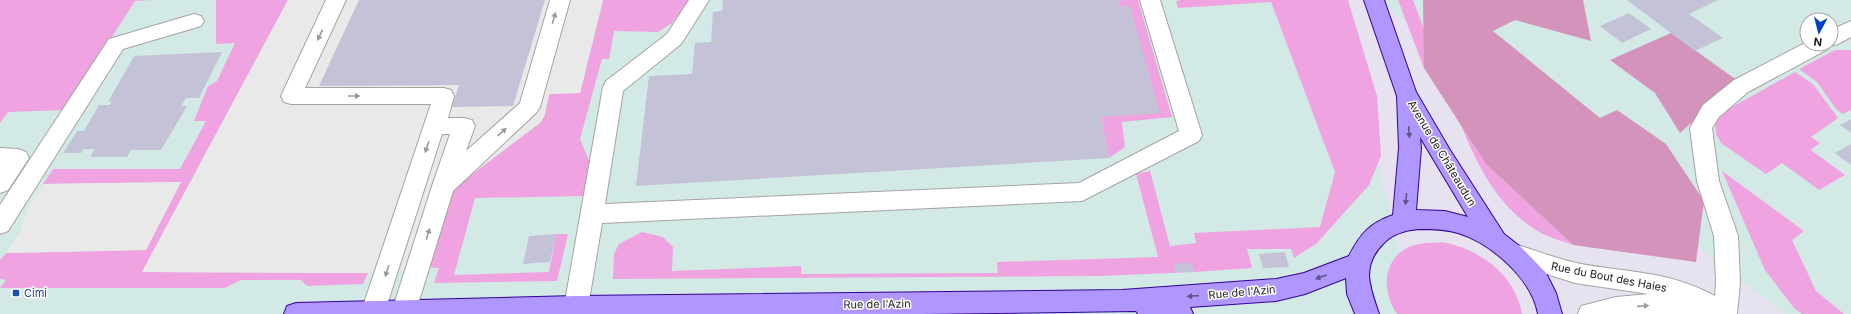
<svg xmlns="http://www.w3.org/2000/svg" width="1851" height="314" font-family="Inter,sans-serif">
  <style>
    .industrial { fill: #d3e9e6; fill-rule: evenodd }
    .grass { fill: #efa3e1 }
    .forest { fill: #d393bb }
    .parking { fill: #e9e9e9 }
    .building { fill: #c4c2d7 }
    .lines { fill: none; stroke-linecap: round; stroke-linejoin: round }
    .minor-casing { stroke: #a4a4a4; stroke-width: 2 }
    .major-casing { stroke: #330096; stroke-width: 2 }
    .minor { fill: #fff; fill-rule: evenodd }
    .major { fill: #b097ff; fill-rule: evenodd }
    .oneway { fill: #999 }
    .oneway2 { fill: #5f5483 }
    .transit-dot { fill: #1a4fb4; stroke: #fff; stroke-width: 1.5 }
    .labels { text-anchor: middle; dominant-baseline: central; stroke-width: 3; stroke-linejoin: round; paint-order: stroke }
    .street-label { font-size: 11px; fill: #1d1d1d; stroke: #fff }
    .transit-label { font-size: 11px; fill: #164399; stroke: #fff; text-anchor: start }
  </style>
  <rect width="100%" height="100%" fill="#e7e2ef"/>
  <g class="industrial">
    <polygon points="0,0 1336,0 1416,314 0,314"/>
    <path d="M1378 0H1851V314H1785ZM1807 20H1831V44H1807Z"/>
  </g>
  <g class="grass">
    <polygon points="0,0 153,0 135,1 65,110 8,112 0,123"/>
    <polygon points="216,0 288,0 142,272 368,273 363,284 307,286 301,280 241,280 224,288 0,288 6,280 0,279 0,260 6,253 146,250 181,182 43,184 53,169 180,169 206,121 194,121 208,86 217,81 235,43 216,44"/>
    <polygon points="603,0 690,0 672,23 658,32 614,31 609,59 602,59 580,139 590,163 584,196 475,198 454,275 549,272 556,234 568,234 557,281 434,283 439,268 427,267 451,190 541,122 545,114 549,94 580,93"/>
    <polygon points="1118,0 1138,0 1172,117 1122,122 1125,147 1109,158 1101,117 1130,6 1120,7"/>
    <polygon points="1181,0 1348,0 1377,96 1381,156 1369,185 1317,243 1294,258 1291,249 1247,249 1252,268 1194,272 1100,276 613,279 614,254 619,244 642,232 663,237 673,247 672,271 801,266 801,274 998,273 997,262 1158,257 1136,174 1150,171 1170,246 1196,243 1194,233 1320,227 1335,172 1271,2 1178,8 1176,1"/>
    <polygon points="1398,0 1413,0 1424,29 1424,68"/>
    <polygon points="1835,50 1851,50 1851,110 1843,114 1836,109 1817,82 1799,69"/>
    <polygon points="1795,72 1813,84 1838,118 1811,137 1820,143 1811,150 1845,175 1819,190 1782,163 1766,174 1721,143 1716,134 1715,122 1725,111"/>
    <path d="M1461 125 1486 164 1573 245C1561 240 1546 237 1536 230 1497 205 1478 167 1461 125Z"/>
    <polygon points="1722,171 1804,231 1792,240 1816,291 1844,314 1802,314 1794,308 1765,270"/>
    <path d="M1426 243C1433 243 1441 242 1447 243 1483 251 1516 277 1522 314H1397C1382 293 1382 261 1407 248 1412 245 1420 244 1426 243Z"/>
  </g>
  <g class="forest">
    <polygon points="1423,0 1583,0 1591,41 1515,20 1493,31 1600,118 1617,110 1666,144 1704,201 1696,262 1573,245 1486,164 1424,68"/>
    <polygon points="1671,33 1738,81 1680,133 1655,93 1610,60"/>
  </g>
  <g class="parking">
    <polygon points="288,0 359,0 319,86 459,85 452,107 513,106 545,0 603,0 580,93 549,94 545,114 541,122 451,190 427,267 368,273 142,272"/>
    <polygon points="181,182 146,250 6,253 20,231 29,205 43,184"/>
  </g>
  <g class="building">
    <polygon points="359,0 545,0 513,106 452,107 459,85 319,86"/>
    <polygon points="723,0 1118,0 1120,7 1130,6 1160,113 1101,117 1109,158 636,186 649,76 692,74 695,43 711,42 713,12 722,11"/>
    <polygon points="1627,0 1718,0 1689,14 1723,38 1695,51"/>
    <polygon points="1629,13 1651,29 1622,43 1600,26"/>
    <polygon points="222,52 199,98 186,98 181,106 187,106 161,150 131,150 127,157 90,157 95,149 83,149 81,153 63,153 77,131 84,131 99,105 110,105 112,101 108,102 134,56"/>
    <polygon points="1851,119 1851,133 1840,125"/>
    <polygon points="1851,144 1851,165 1835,153"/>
    <polygon points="556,234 550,262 523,264 529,236"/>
    <polygon points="1285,252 1289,267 1263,268 1259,254"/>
    <polygon points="1174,263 1192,263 1194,272 1175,272"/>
  </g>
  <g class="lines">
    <defs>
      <g id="minor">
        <polygon points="326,0 346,0 305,88 444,88 451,90 454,96 448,118 464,118 472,120 475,126 466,151 520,103 550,0 570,0 540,107 536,113 453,191 415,314 391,314 432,186 450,134 442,134 384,314 362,314 361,312 431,104 291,104 284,102 281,96"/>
        <polygon points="689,0 709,0 681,44 623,91 605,204 1079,183 1179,131 1140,0 1160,0 1202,135 1199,141 1082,201 602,223 588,307 585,314 567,314 564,307 603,87 606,81 667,34"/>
        <polygon points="194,14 201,16 204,21 201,26 123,49 8,231 0,234 0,205 109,39"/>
        <path d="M1851 21V37L1838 44 1830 46 1828 49 1748 92 1719 117 1712 128 1719 181 1738 236 1740 283 1737 314H1578L1581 306 1616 297 1649 294 1575 283 1506 261 1502 254 1506 247 1514 244C1534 250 1555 258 1576 263 1626 273 1667 270 1715 296L1716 283 1714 236 1697 181 1690 128 1703 105 1734 80 1807 42V44H1831V30Z"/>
        <polygon points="0,148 18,149 26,152 29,158 8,190 0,193"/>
      </g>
      <path id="major" d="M1364 0H1384L1416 92 1450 150 1504 234 1522 248 1546 273 1556 293 1562 314H1538C1532 279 1491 243 1458 233 1445 229 1432 229 1419 229 1406 230 1392 234 1383 244 1374 253 1369 263 1369 276 1370 289 1375 302 1379 314H1355L1347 294 1346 278 1305 294 1276 301 1190 307 1193 314H1138L1136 311 923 314H284L287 306 296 303 576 296 1122 290 1276 279 1304 273 1349 256C1360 234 1370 223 1393 215L1399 148 1397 96ZM1420 137 1468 217 1445 211 1416 210 1421 148Z"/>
    </defs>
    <use href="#minor" class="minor-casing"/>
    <use href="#major" class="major-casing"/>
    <use href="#minor" class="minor"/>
    <use href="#major" class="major"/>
  </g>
  <defs><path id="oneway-solid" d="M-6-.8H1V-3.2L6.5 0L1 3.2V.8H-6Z"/></defs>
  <g class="oneway">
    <use href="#oneway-solid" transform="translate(554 18) rotate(-74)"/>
    <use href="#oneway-solid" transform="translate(320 35) rotate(115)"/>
    <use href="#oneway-solid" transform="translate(354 96)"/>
    <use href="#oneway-solid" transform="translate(502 132) rotate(-42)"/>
    <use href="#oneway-solid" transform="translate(427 147) rotate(109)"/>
    <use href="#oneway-solid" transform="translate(428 234) rotate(-73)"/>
    <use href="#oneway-solid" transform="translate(387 271) rotate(108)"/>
    <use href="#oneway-solid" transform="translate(1643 306) rotate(-4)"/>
  </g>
  <g class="oneway2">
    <use href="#oneway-solid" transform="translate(1409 132) rotate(86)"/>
    <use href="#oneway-solid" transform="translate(1406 199) rotate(96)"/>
    <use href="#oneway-solid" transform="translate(1321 277) rotate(160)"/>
    <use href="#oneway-solid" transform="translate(1193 296) rotate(176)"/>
  </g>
  <rect class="transit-dot" x="12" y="289" width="8" height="8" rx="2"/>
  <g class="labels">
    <g class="street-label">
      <text transform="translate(1442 153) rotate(59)">Avenue de Châteaudun</text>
      <text transform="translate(1609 277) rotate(11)">Rue du Bout des Haies</text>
      <text transform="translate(1242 292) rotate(-5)">Rue de l'Azin</text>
      <text transform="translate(877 304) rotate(-1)">Rue de l'Azin</text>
    </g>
    <g class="transit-label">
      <text x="24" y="293">Cimi</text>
    </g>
  </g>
  <g transform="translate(1819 32) rotate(187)"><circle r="19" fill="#ffffff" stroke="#a5a5a5"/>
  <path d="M0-3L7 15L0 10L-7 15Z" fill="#0043ca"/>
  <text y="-6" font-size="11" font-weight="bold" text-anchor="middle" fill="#1d1d1d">N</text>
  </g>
</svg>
